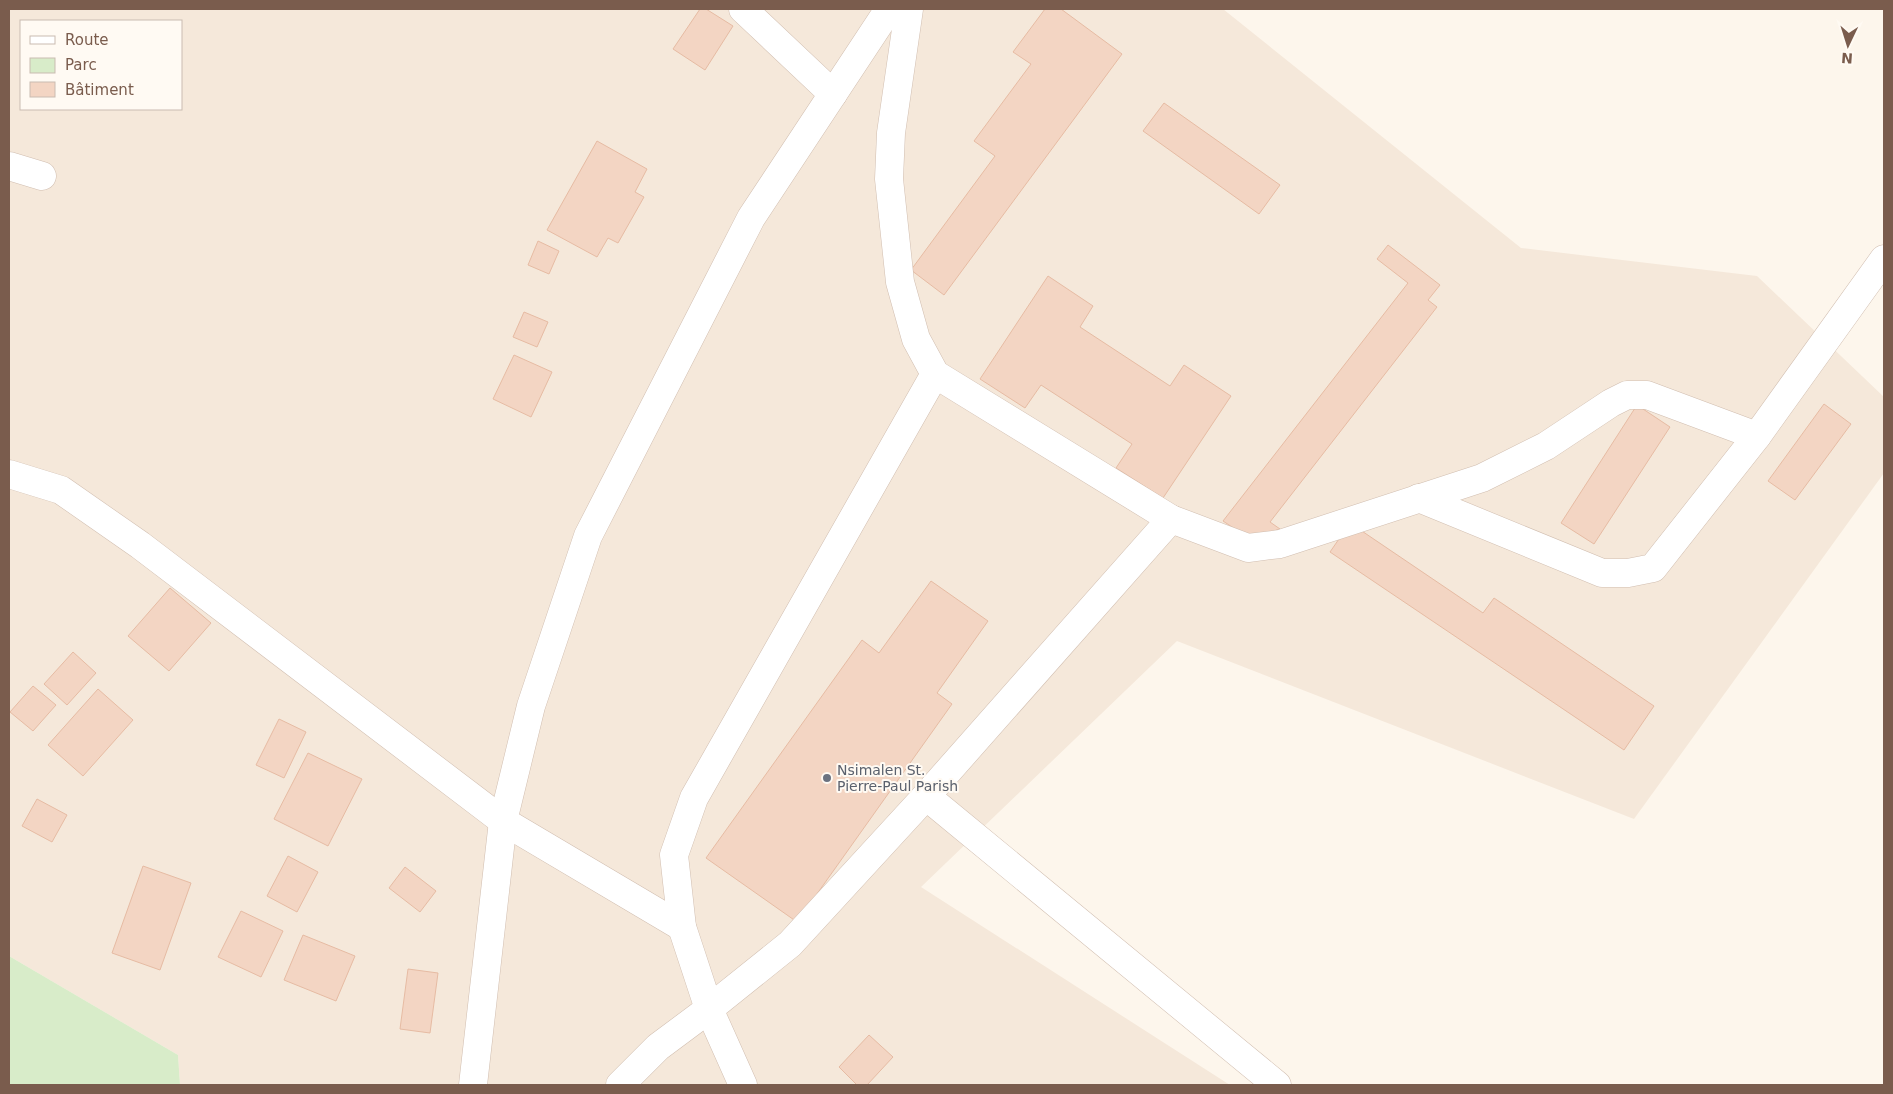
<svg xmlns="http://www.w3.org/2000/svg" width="1893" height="1094" font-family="'DejaVu Sans',sans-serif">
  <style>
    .residential { fill: #f5e8da; fill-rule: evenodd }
    .green { fill: #d8ecc9 }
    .building { fill: #f3d5c3; stroke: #e6bba3 }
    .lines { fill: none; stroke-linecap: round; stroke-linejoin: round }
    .minor-casing { stroke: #d1beb0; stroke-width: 29 }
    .minor { stroke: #fff; stroke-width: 28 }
    .worship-dot { fill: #6b7280; stroke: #fffaf3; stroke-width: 2 }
    .labels { text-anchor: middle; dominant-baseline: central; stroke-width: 4; stroke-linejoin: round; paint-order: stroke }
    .worship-label { font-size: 14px; fill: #5b616d; stroke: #fffaf3; text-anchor: start }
  </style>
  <rect width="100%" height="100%" fill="#fdf6ec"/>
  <path class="residential" d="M9 9H1223L1521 248 1757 276 1884 397V473L1634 819 1177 641 921 887 1230 1085H180L178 1055 9 956ZM21 21H181V109H21Z"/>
  <polygon class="green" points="9,956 178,1055 180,1085 9,1085"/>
  <g class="building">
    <polygon points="700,9 706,9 733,26 705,70 673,49"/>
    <polygon points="1045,9 1061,9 1122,54 944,295 911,270 995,156 974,141 1031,64 1013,52"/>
    <polygon points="1164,103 1280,185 1259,214 1143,131"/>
    <polygon points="597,141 647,169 635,192 644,197 618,243 608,238 597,257 547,230"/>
    <polygon points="538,241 559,251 549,274 528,265"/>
    <polygon points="1388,245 1440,285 1428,300 1437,307 1270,522 1280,529 1250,539 1223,521 1408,283 1377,259"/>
    <polygon points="1048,276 1093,306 1080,327 1170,386 1184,365 1231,396 1163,498 1116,468 1132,444 1041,385 1025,408 980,379"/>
    <polygon points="524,312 548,322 537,347 513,337"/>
    <polygon points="514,355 552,372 531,417 493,399"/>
    <polygon points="1824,404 1851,424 1795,500 1768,481"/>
    <polygon points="1637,405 1670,427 1594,544 1561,523"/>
    <polygon points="1350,523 1483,613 1494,598 1654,706 1624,750 1330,552"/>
    <polygon points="931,581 988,621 937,693 952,704 797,922 706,858 862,640 879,653"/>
    <polygon points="170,588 211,623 169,671 128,636"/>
    <polygon points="73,652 96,673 67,705 44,684"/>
    <polygon points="33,686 56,705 33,731 10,712"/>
    <polygon points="98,689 133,720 83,776 48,745"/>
    <polygon points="279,719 306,732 284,778 256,765"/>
    <polygon points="308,753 362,779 328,846 274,819"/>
    <polygon points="37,799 67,815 52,842 22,826"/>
    <polygon points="288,856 318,872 297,912 267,896"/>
    <polygon points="143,866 191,883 160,970 112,953"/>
    <polygon points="405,867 436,891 420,912 389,888"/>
    <polygon points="241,911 283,931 261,977 218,957"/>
    <polygon points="303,935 355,956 336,1001 284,980"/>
    <polygon points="408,969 438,973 430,1033 400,1029"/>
    <polygon points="869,1035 893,1057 867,1085 857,1085 839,1067"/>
  </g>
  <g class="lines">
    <defs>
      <g id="minor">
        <polyline points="743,9 833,94"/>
        <polyline points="909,9 891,133 889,179 900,282 916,339 935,374 1171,519 1248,548 1280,544 1482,478 1546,446 1611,403 1627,395 1647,395 1757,436 1884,259"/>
        <polyline points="9,166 42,176"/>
        <polyline points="9,474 61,490 140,545 503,821 682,927"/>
        <polyline points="1419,498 1602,573 1628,573 1653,568 1757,436"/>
        <polyline points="926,796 1277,1085"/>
        <polyline points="473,1085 503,821 531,706 588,536 751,218 889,9"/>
        <polyline points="620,1085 658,1047 709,1009 790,944 926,796 1171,519"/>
        <polyline points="743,1085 709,1009 682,927 674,855 694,798 935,374"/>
      </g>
    </defs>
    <use href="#minor" class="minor-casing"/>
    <use href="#minor" class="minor"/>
  </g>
  <circle class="worship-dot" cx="827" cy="778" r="5"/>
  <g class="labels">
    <g class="worship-label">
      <text x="837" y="770">Nsimalen St.<tspan x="837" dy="16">Pierre-Paul Parish</tspan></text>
    </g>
  </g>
  <rect width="1893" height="1094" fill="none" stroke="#7a5c4d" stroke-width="20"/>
  <rect x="20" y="20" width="162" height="90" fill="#fffaf3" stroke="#cabbb1"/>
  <rect x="30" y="36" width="25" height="8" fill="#ffffff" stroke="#cabbb1"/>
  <text x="65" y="45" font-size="15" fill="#7a5c4d">Route</text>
  <rect x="30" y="58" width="25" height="15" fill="#d8ecc9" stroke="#cabbb1"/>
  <text x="65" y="70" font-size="15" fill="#7a5c4d">Parc</text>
  <rect x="30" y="82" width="25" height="15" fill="#f3d5c3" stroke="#cabbb1"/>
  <text x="65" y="95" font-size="15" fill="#7a5c4d">Bâtiment</text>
  <g transform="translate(1848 45) rotate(184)" stroke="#fffaf3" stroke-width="4" paint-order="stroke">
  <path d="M0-4L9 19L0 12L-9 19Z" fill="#7a5c4d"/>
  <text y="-8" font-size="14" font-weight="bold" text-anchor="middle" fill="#7a5c4d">N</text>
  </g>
</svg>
